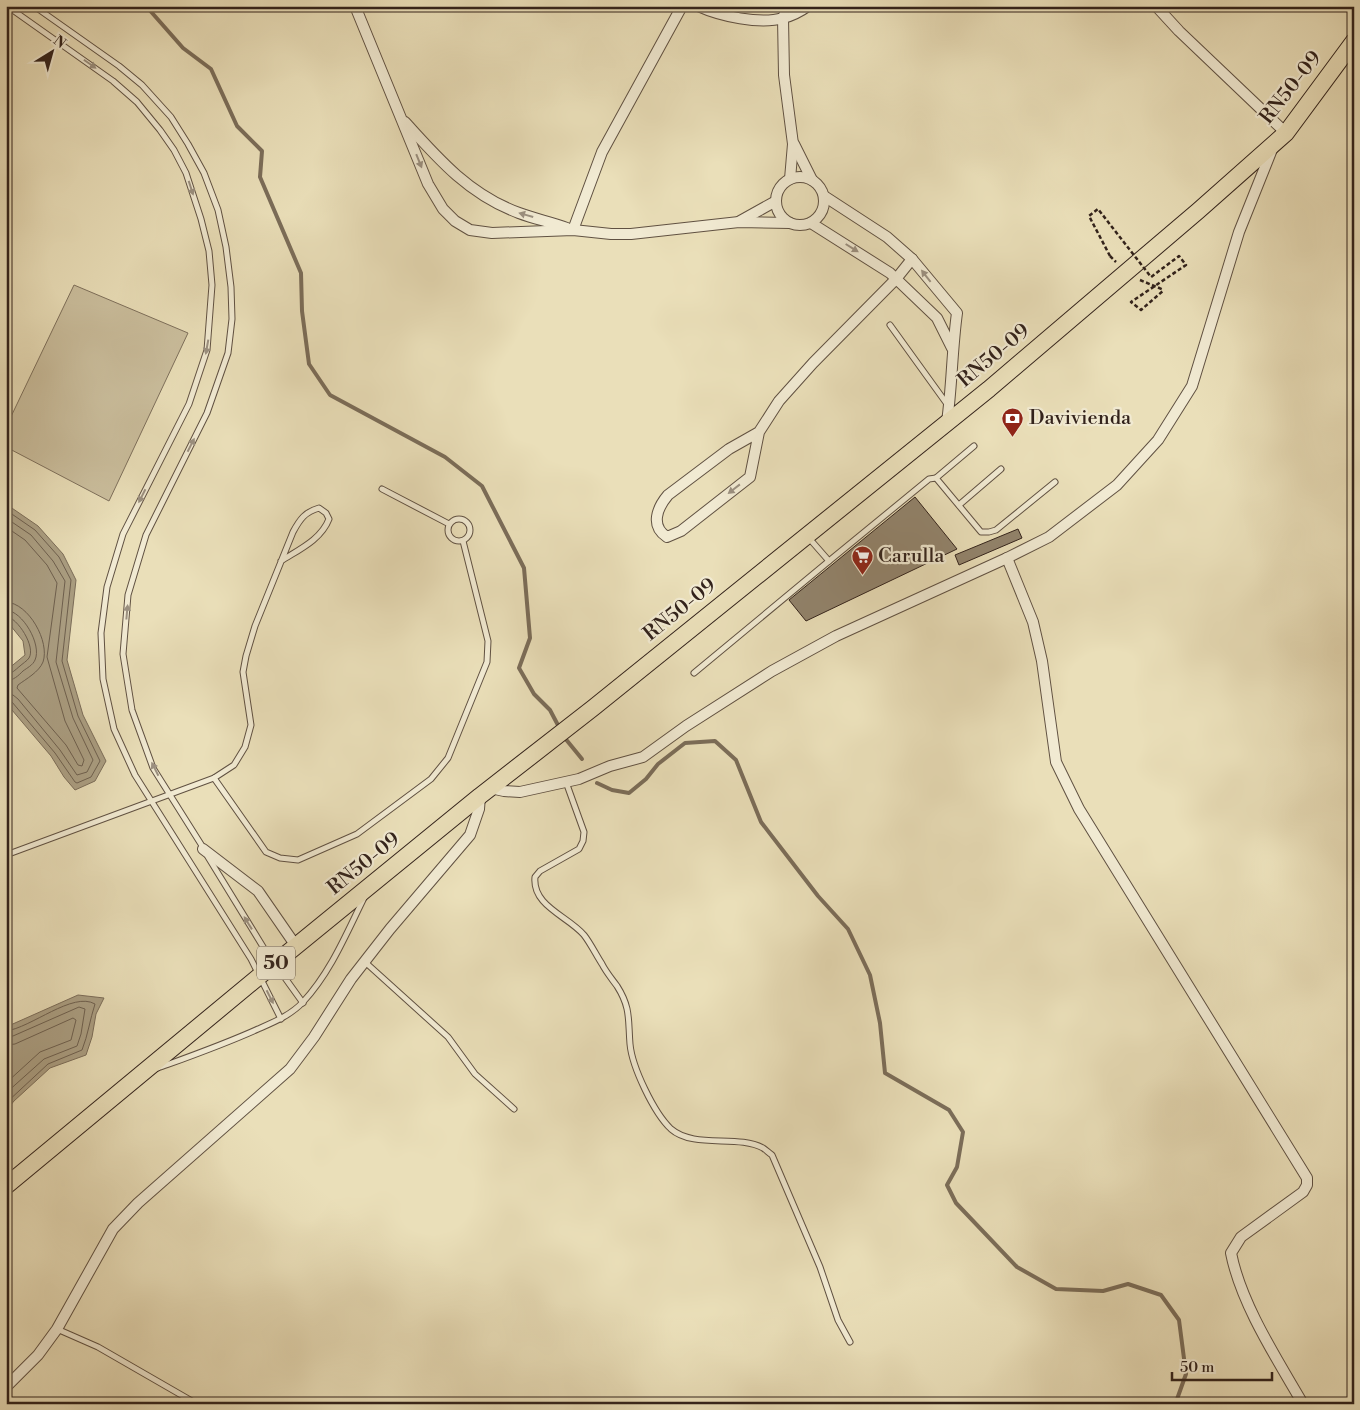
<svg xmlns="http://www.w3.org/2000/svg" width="1360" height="1410" font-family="'Libre Bodoni',serif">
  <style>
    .green { fill: #cbbf9e; stroke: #7e705c }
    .water { fill: #ab9f83; stroke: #7b6d59 }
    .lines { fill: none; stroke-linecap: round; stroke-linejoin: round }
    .shore { stroke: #6e604f; stroke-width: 1 }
    .stream { stroke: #7b6d59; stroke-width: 4 }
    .building { fill: #92846d; stroke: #32221b }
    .lane-casing { stroke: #605142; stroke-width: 7 }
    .street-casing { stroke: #605142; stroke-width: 12 }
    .primary-casing { stroke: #32221b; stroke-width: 18 }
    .path { stroke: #32221b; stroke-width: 2.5; stroke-dasharray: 4 2.5; stroke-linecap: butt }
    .lane { stroke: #f1ead2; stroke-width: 5 }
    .street { stroke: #f1ead2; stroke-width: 10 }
    .primary { stroke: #eadfb9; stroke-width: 16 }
    .path-bridge { stroke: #32221b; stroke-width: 2.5; stroke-dasharray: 4 2.5; stroke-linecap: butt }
    .oneway { fill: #9b9080 }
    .labels { text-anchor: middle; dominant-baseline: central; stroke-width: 4.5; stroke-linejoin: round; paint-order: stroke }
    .shield { fill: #f1ead2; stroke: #6b5e52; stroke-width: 1 }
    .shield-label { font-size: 19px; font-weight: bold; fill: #32221b }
    .street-label { font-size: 20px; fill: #32221b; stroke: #f1ead2 }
    .poi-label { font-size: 20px; fill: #32221b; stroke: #f1ead2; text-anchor: start }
  </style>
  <rect width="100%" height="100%" fill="#eadfb9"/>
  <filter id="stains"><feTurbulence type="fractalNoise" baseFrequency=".004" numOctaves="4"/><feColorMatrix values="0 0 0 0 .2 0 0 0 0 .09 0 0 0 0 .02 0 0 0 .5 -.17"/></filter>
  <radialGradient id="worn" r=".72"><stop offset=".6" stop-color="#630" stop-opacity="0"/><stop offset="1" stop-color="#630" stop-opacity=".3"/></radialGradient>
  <polygon class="green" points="74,285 188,333 109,501 6,447 6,427"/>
  <g class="water">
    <polygon points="6,504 38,526 63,554 76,580 67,660 83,715 106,761 95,781 75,790 64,777 51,756 6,703 6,673 8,669 25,655 23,641 6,620"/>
    <polygon points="78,995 104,998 96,1014 92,1037 86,1055 50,1068 14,1101 6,1111 6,1027"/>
  </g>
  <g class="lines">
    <g class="shore">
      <polyline points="6,510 35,530 59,557 71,580 62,661 78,716 100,761 91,777 77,783 75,782 55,753 12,702 6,700"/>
      <polyline points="6,518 31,535 53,561 65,581 56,662 73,718 93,760 87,772 77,775 60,750 18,699 13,695 6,694"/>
      <path d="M6 527 25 540 47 565 57 583 47 657 65 721 84 760 82 766 78 765 66 745 17 688 18 685C26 679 39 672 43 662 50 642 29 603 6 602"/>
      <path d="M6 610C23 611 42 645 35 660 33 665 27 668 23 671 18 676 14 680 6 681"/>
      <path d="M6 616C18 618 36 647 29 658 27 661 22 664 20 666 15 670 12 674 6 674"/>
      <path d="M6 1031C31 1028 73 991 95 1004 90 1019 88 1035 82 1050L48 1064 6 1103"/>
      <polyline points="6,1037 13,1036 79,1007 85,1009 81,1034 77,1046 44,1059 6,1093"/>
      <polyline points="6,1045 15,1044 73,1018 76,1020 71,1040 40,1052 6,1083"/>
    </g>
    <g class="stream">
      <polyline points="146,6 183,48 211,69 237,126 262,151 260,177 301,273 302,311 309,364 330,395 445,457 482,486 524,568 530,638 519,668 534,694 550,710 560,729"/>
      <polyline points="564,737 582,759"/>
      <polyline points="597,783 612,790 629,793 646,779 658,764 685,743 715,741 736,760 761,822 818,896 848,929 870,975 880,1023 885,1073 949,1110 963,1132 957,1167 947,1185 956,1203 1017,1267 1056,1289 1103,1291 1128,1284 1161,1295 1179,1320 1186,1374 1176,1402 1173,1404"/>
    </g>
  </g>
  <g class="building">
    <polygon points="915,497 957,549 806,621 789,600"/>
    <polygon points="1018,529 1022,538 959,565 955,555"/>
  </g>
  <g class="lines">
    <defs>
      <g id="lane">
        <polyline points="7,6 113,81 137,102 160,130 174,150 186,173 201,219 209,251 212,285 207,350 189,404 123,534 107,587 101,633 103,679 114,729 135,775 251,959 281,1019"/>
        <polyline points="34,6 119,66 142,85 171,117 188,144 204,173 218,210 226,247 231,287 232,319 228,353 207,413 146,535 128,595 123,654 132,710 153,768 204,849"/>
        <polyline points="890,325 947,404"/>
        <polyline points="936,478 974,446"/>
        <polyline points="382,489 449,524"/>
        <polyline points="959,505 1001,469"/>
        <circle cx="459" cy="530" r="11"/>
        <polyline points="808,537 829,561 929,479 936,478 981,532 989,532 996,530 1055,482"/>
        <polyline points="694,673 829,561"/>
        <polyline points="214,778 266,852 280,858 298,860 357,834 431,779 448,758 487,662 488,641 463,541"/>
        <path d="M566 782 584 832 583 841 579 849 540 871 535 877C532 906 568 916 584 935 591 944 596 955 602 964 606 972 612 979 617 986 631 1008 628 1020 630 1044 632 1067 654 1113 671 1129 694 1149 738 1134 763 1148 766 1150 769 1153 772 1155L820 1267 838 1320 850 1342"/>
        <path d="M6 855 214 778 234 765 245 747 251 725 243 672 246 656 255 626 293 532C300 519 305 512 319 508L326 513 329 519C321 540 298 550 281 561"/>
        <polyline points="208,857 265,950 303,1003"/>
        <polyline points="365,962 448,1037 475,1074 514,1109"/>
        <path d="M158 1068C191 1056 225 1044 258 1029 274 1022 291 1015 303 1002 331 972 347 932 365 896"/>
        <polyline points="57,1329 98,1347 197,1404"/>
      </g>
      <g id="street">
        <polyline points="355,6 428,184 443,209 455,221 470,230 492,233 573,230 611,234 631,234 739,222 790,223"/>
        <path d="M698 6C720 16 760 25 783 18 791 16 801 11 808 6"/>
        <polyline points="788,6 783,18 784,75 793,144 790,179"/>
        <polyline points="1156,6 1179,31 1286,133"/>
        <path d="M405 122C439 160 470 195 519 213 535 219 551 222 567 228"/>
        <polyline points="794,144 812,180"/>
        <circle cx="800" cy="201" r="24"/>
        <path d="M824 196 887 237 912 259 957 313C952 349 952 386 947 422"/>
        <polyline points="740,221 776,201"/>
        <polyline points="811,223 890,273 937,318 952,348"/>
        <polyline points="573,230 602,152 682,6"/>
        <path d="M759 432 729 449 668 495C657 508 650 526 667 537L681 531 750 477 759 432 779 401 813 363 896 279 912 259"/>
        <path d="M1007 558 1033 622 1042 661 1056 762 1079 809 1307 1178V1185L1303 1192 1241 1237 1231 1253C1241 1304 1277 1359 1303 1404"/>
        <polyline points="490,788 504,791 520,792 579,779 610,766 643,757 686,726 772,671 836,636 1007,558 1049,537 1117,485 1158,440 1192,386 1239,232 1273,147"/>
        <polyline points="203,849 258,891 296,946"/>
        <polyline points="6,1387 38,1355 57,1329 113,1229 138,1203 290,1069 314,1037 351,979 390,929 470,835 479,809 480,796"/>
      </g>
      <polyline id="primary" points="6,1186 274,964 480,796 593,708 989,389 1198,211 1286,133 1354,41"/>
    </defs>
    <use href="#lane" class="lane-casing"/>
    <use href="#street" class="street-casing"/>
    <use href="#primary" class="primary-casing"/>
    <g class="path">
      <polyline points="1110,256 1116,262"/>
      <polyline points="1140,280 1164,290"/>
    </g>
    <use href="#lane" class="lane"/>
    <use href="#street" class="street"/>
    <use href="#primary" class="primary"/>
    <polyline class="path-bridge" points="1110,256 1089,216 1098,209 1151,277 1179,256 1186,265 1131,302 1141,310 1164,290"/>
  </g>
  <defs><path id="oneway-solid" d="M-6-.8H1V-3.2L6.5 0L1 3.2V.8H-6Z" transform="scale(1.25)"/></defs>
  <g class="oneway">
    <use href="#oneway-solid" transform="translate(90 64) rotate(35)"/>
    <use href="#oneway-solid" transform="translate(419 161) rotate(68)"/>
    <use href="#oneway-solid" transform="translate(191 188) rotate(72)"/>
    <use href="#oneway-solid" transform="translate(526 215) rotate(-164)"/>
    <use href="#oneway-solid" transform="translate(852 248) rotate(32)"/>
    <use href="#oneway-solid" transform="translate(926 276) rotate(-128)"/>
    <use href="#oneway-solid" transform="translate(207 347) rotate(100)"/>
    <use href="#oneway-solid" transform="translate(191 445) rotate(-63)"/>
    <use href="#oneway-solid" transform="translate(734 489) rotate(142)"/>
    <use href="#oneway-solid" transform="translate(142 496) rotate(117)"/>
    <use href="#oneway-solid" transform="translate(127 612) rotate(-85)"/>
    <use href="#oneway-solid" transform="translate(155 769) rotate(-117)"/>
    <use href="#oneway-solid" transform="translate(248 923) rotate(-122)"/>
    <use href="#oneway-solid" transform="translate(270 997) rotate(63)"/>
  </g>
  <defs>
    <symbol id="bank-pin" viewBox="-11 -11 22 30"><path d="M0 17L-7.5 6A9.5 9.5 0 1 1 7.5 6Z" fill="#8f2418" stroke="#f1ead2"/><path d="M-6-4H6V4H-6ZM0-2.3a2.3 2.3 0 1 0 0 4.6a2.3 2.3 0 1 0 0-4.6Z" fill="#fff"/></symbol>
    <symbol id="supermarket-pin" viewBox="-11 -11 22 30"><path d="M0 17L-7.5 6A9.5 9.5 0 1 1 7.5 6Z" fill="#8f2418" stroke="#f1ead2"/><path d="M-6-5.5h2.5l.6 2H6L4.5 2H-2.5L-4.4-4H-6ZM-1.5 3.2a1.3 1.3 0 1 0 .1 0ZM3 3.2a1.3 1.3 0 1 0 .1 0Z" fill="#fff"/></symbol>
  </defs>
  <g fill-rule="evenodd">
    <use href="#bank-pin" x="1000" y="406" width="25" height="34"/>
    <use href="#supermarket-pin" x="850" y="544" width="25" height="34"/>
  </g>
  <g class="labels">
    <rect class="shield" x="257" y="946.5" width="38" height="33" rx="4"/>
    <g class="shield-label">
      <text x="276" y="963">50</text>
    </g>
    <g class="street-label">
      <text transform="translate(1291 88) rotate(-52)">RN50-09</text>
      <text transform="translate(994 356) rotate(-40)">RN50-09</text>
      <text transform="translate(680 610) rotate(-39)">RN50-09</text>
      <text transform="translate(364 864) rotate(-39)">RN50-09</text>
    </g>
    <g class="poi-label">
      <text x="1029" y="418">Davivienda</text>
      <text x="878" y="556">Carulla</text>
    </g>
  </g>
  <rect width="1360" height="1410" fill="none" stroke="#eadfb9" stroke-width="25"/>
  <rect x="8" y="8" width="1345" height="1395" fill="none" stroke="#32221b" stroke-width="2.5"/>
  <rect x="12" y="12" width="1335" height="1385" fill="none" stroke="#32221b"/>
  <g transform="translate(52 52) rotate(37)" stroke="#f1ead2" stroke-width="4" paint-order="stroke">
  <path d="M0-4L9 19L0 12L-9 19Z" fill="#32221b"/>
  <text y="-8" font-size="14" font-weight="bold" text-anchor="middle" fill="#32221b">N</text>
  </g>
  <path d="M1172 1372v8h100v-8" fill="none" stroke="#32221b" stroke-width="2.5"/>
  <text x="1180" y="1372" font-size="15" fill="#32221b" stroke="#f1ead2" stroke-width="4" paint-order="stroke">50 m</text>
  <rect width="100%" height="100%" filter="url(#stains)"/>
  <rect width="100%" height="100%" fill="url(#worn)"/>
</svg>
